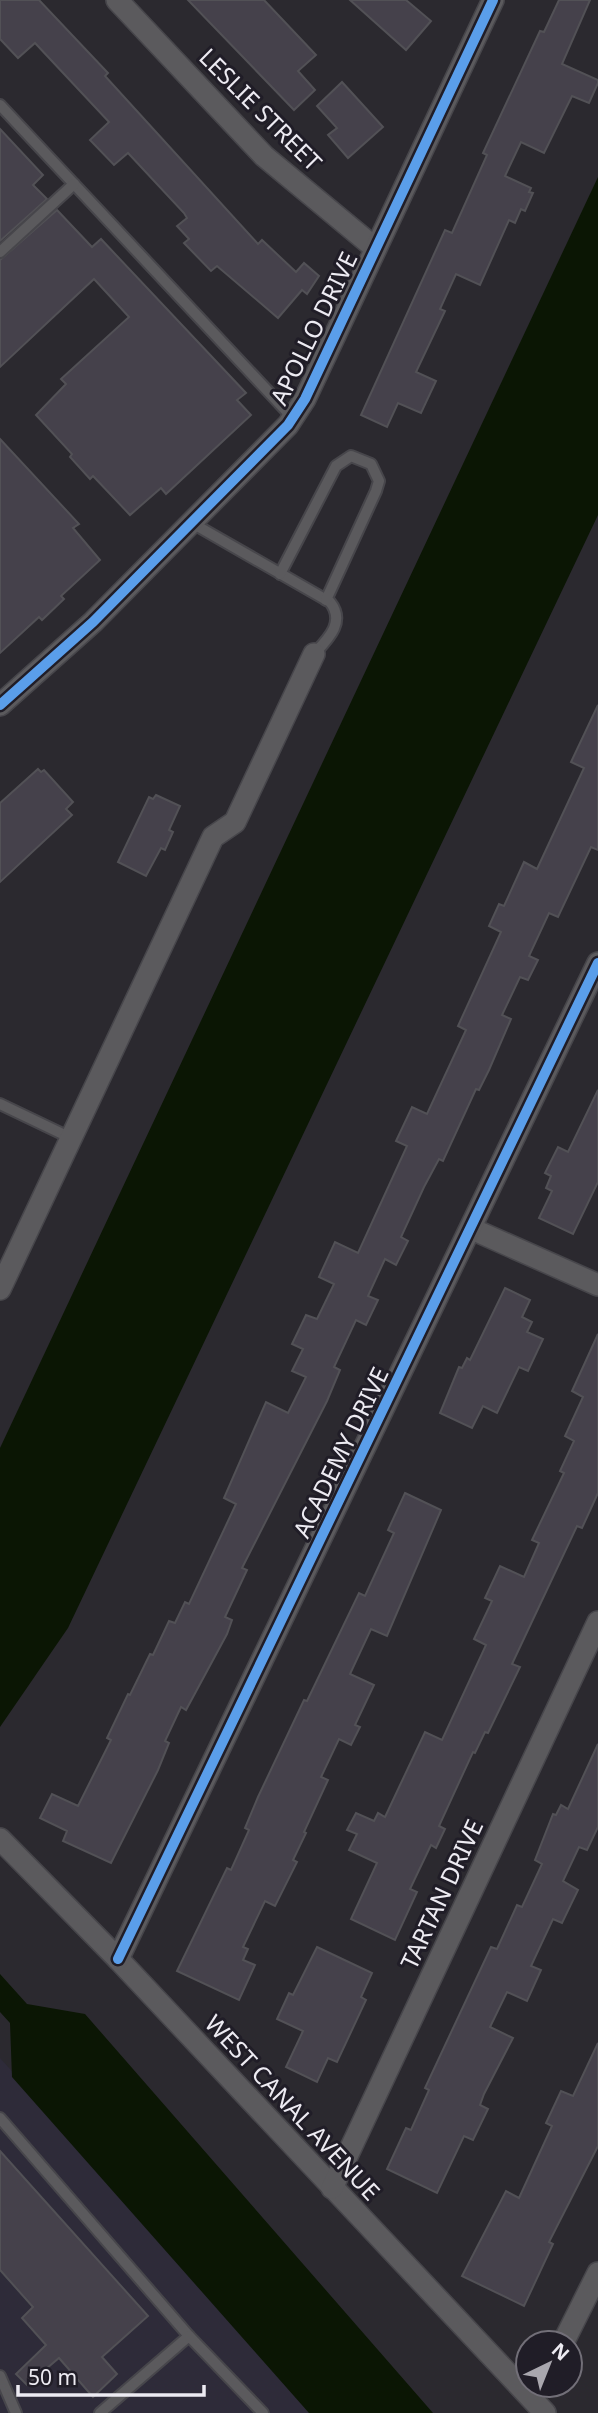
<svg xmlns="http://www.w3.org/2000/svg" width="598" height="2413" font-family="'Noto Sans',sans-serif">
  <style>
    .built { fill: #2e2b39 }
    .water { fill: #0b1604 }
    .building { fill: #45414b; stroke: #525156; stroke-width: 2 }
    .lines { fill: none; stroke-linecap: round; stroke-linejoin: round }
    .lane-casing { stroke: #47464b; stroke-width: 14 }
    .street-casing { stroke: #47464b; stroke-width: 24 }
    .lane { stroke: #5b5a5d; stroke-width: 10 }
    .street { stroke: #5b5a5d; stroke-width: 21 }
    .cycleway-casing { stroke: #201d27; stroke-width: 15 }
    .cycleway { stroke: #5a9eea; stroke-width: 10 }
    .labels { text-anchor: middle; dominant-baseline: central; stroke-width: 6; stroke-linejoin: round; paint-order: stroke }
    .street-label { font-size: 24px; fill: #edebf2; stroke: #201d27 }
  </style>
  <rect width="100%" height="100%" fill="#2b292f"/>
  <polygon class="built" points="0,2058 321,2413 0,2413"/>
  <g class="water">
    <polygon points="598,177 598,515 68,1628 0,1727 0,1448"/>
    <polygon points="0,1974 27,2004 85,2014 433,2413 309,2413 12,2077 10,2023 0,2012"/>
  </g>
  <g class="building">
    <polygon points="0,0 39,0 108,73 105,76 258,244 262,240 296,272 304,263 319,276 307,294 302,290 278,318 217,266 211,271 184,243 189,239 177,226 187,218 184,213 128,153 114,165 90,140 109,122 35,43 18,58 0,39"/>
    <polygon points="188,0 264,0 316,55 298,71 315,90 294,110"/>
    <polygon points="350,0 406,0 431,21 406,50"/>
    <polygon points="559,0 590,0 562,64 598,80 598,83 589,103 572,96 544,153 521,142 505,176 531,188 529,192 533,193 525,211 521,209 515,223 509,220 480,285 456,274 440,309 445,311 416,372 436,381 421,413 398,403 387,427 361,415 445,230 452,233 487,155 483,153 540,31 544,32"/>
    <polygon points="342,82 383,127 348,158 328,135 337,128 317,106"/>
    <polygon points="0,129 43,175 33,185 47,199 0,241"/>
    <polygon points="57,210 92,247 101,239 246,393 237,400 251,415 166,494 161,488 130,515 93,476 90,479 70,457 72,454 36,415 66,384 61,379 129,317 94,279 0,367 0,260"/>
    <polygon points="0,439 79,524 73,528 100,560 61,596 64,599 42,620 39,617 0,653"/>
    <polygon points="598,705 598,850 591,847 558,917 549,913 529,956 538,960 528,980 520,977 502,1015 511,1019 489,1070 479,1090 476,1089 443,1161 439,1159 424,1187 401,1237 408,1241 396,1265 385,1259 368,1296 378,1300 366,1325 356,1320 334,1367 340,1370 327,1401 242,1568 247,1570 225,1617 232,1620 227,1634 186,1710 181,1707 165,1741 169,1743 158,1770 111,1863 63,1841 67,1831 40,1818 52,1794 78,1806 111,1740 107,1738 128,1694 130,1695 150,1654 153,1655 169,1621 175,1623 185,1602 189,1604 236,1504 224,1498 266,1402 288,1413 306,1377 292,1371 303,1349 292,1344 306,1315 317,1319 334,1284 319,1277 335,1242 358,1253 407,1146 396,1141 412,1107 427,1114 466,1030 458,1026 501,932 489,926 499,904 504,906 524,862 537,869 584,768 571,762"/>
    <polygon points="38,769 41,772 44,770 73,802 66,809 72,815 0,882 0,803"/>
    <polygon points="156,795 180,806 169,830 173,832 165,850 161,848 146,876 118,862 149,797 153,799"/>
    <polygon points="598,1090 598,1182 573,1234 539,1218 552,1191 546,1188 551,1176 545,1173 558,1147 568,1152"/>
    <polygon points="505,1288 530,1300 522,1317 532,1322 527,1332 543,1339 528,1371 519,1367 497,1413 483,1406 472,1428 440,1413 459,1367 462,1368 467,1358 470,1360"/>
    <polygon points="598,1334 598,1493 582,1528 577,1526 512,1664 520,1667 488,1733 485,1732 475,1753 473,1752 439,1826 445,1829 436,1848 431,1845 410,1889 417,1892 395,1940 351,1919 377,1863 349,1850 357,1834 347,1830 356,1813 374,1821 378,1813 385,1817 425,1732 442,1740 486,1645 474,1639 492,1601 485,1598 500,1566 524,1577 539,1543 532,1540 564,1473 560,1471 574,1441 565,1436 583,1397 572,1391"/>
    <polygon points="405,1493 441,1510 387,1636 371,1629 350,1674 374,1685 355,1725 360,1727 351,1745 339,1739 321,1777 328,1780 304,1832 306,1833 293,1860 297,1862 275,1906 265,1901 243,1947 248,1949 243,1960 255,1965 239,2000 177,1971 227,1868 231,1870 249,1830 245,1828 258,1797 304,1700 307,1701 359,1593 365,1596 394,1533 388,1530"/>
    <polygon points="598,1744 598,1827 587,1850 579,1847 563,1881 578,1890 562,1923 553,1919 531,1966 541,1970 527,2001 507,1992 490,2027 513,2038 484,2094 480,2105 488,2109 473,2140 464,2136 437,2193 387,2169 406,2128 411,2130 429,2090 425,2088 491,1947 497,1949 517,1905 522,1907 542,1864 535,1860 553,1814 556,1815 561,1805 568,1809"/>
    <polygon points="317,1947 372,1973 361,1997 366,2000 337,2062 328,2058 317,2082 286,2067 303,2031 277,2019 289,1993 293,1995"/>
    <polygon points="598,2043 598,2146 549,2242 553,2244 524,2306 462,2276 506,2191 519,2198 552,2126 546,2123 561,2091 573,2096"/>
    <polygon points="0,2151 148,2316 102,2357 117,2374 93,2397 59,2358 27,2385 16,2374 46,2345 22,2318 33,2307 0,2270"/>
  </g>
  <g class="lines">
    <defs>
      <g id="lane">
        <polyline points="0,105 293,418"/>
        <polyline points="0,252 74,184"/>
        <path d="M192 523 330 602C346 622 328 639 314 654"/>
        <polyline points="280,574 336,466 351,456 371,464 379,481 376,491 326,600"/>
        <polyline points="0,1104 71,1138"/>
        <polyline points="0,2118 189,2336"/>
        <polyline points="0,2376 16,2413"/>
        <polyline points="100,2413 189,2336 263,2413"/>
      </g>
      <g id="street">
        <polyline points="117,0 264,156 375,248"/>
        <polyline points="0,705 93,622 288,425 305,399 493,0"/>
        <polyline points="472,1229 598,1285"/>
        <polyline points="0,1289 213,837 235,822 314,654"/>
        <polyline points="0,1839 118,1959 545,2413"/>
        <polyline points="118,1959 598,963"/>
        <polyline points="332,2188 598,1622"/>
        <polyline points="563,2343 598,2273"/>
      </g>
    </defs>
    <use href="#lane" class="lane-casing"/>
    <use href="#street" class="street-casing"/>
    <use href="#lane" class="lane"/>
    <use href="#street" class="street"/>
    <defs>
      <g id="cycleway">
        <polyline points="0,705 93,622 288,425 305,399 493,0"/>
        <polyline points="118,1959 598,963"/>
      </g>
    </defs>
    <use href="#cycleway" class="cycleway-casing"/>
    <use href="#cycleway" class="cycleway"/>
  </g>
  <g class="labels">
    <g class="street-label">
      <text transform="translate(261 109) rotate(45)">LESLIE STREET</text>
      <text transform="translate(313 328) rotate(-64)">APOLLO DRIVE</text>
      <text transform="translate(340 1452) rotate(-64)">ACADEMY DRIVE</text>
      <text transform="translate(441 1894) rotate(-65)">TARTAN DRIVE</text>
      <text transform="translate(293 2107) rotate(47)">WEST CANAL AVENUE</text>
    </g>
  </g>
  <g transform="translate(549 2364) rotate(43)"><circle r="33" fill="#201d27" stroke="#726f78" stroke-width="2"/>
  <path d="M0-5L12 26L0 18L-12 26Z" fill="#a9a7ae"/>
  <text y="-10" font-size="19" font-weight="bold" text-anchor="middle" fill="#edebf2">N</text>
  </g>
  <path d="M18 2385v10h186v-10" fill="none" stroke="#edebf2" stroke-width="3.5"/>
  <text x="28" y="2385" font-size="21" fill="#edebf2" stroke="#201d27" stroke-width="5" paint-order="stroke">50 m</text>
</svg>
